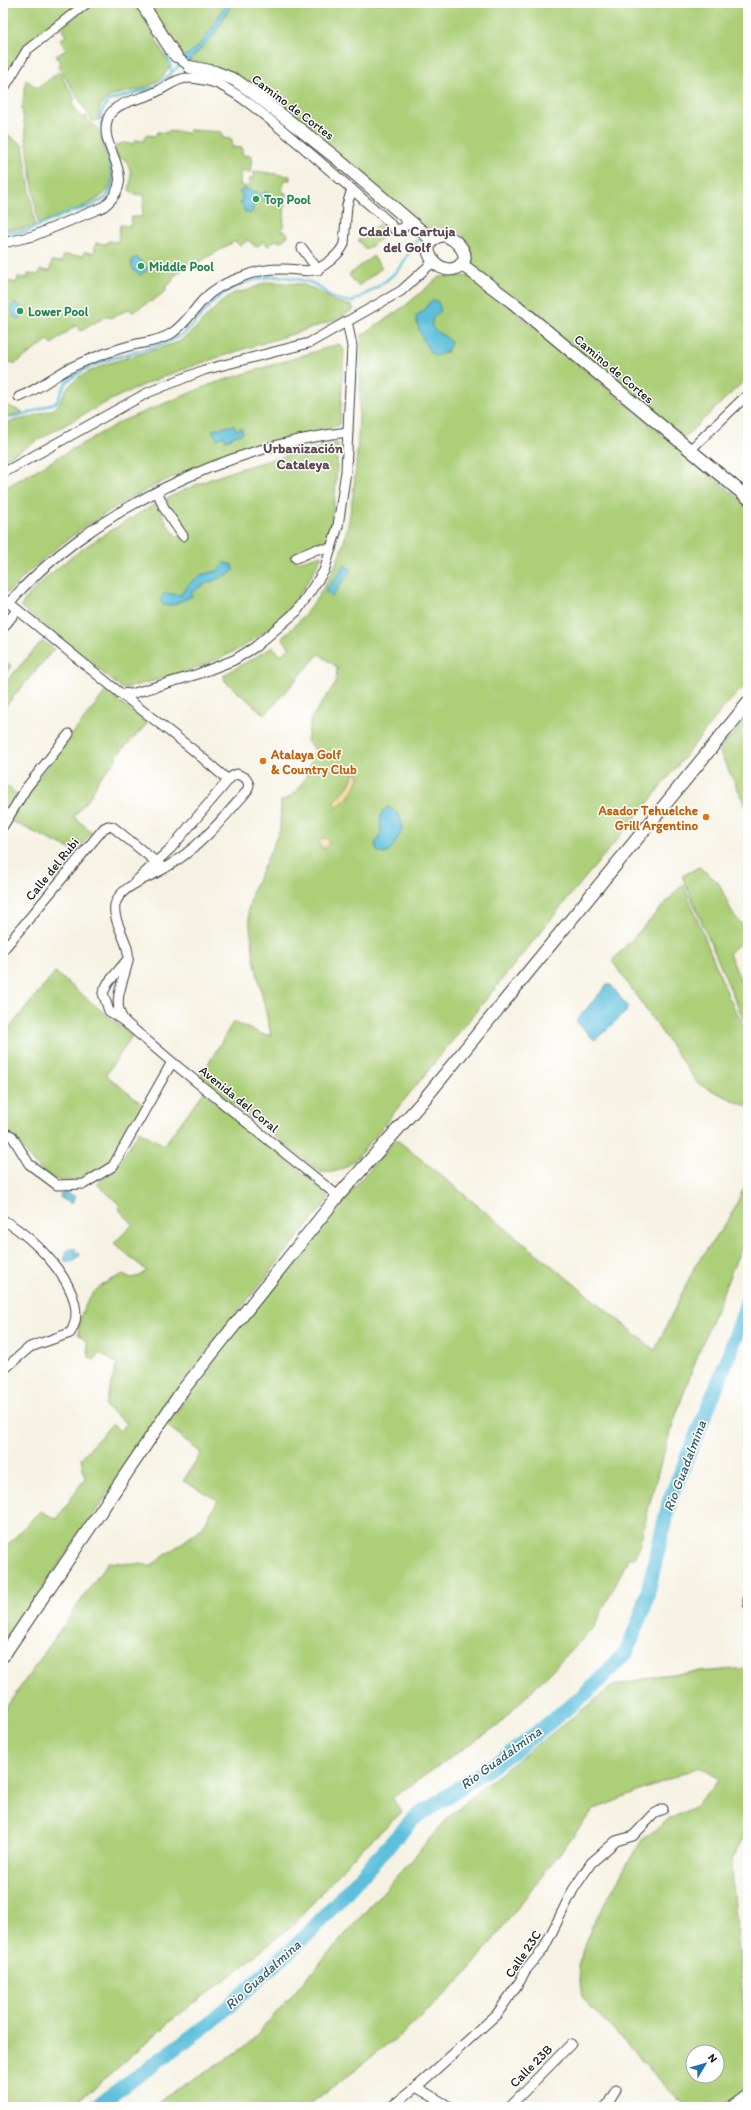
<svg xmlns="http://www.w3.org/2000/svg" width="751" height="2110" font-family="Itim,sans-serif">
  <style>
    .green { fill: #accf78; stroke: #64764a; fill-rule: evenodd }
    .sand { fill: #eeda9e; stroke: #857b5d }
    .water { fill: #5dbfdb; stroke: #3c6e7c }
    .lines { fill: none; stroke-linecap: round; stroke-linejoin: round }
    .stream { stroke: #5dbfdb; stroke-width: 2.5 }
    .river { stroke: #5dbfdb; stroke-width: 15 }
    .street-casing { stroke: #3d3c3a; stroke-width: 11 }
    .secondary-casing { stroke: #3d3c3a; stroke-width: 14 }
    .street { stroke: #fff; stroke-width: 9 }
    .secondary { stroke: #fff; stroke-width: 12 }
    .leisure-dot { fill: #2e9e5b; stroke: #fff; stroke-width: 1.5 }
    .food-dot { fill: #e8710a; stroke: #fff; stroke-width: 1.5 }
    .labels { text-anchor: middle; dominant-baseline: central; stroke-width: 3; stroke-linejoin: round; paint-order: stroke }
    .street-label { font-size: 13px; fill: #1c1c1c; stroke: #fff }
    .leisure-label { font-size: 13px; font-weight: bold; fill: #27864d; stroke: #fff; text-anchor: start }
    .food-label { font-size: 13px; font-weight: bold; fill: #c56008; stroke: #fff; text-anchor: start }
    .neighbourhood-label { font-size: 14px; font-weight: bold; fill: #5e464f; stroke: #fff }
    .water-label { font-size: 14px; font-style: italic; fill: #365d68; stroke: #fff }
  </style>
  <rect width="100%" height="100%" fill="#fff"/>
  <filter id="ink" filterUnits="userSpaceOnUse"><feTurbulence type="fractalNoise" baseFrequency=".025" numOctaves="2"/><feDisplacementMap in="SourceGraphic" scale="8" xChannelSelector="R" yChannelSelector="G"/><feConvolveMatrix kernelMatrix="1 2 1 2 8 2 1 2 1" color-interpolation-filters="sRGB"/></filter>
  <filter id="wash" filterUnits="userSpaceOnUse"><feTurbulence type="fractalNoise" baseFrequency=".012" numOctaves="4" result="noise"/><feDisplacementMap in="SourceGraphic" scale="16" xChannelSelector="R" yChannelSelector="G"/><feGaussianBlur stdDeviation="0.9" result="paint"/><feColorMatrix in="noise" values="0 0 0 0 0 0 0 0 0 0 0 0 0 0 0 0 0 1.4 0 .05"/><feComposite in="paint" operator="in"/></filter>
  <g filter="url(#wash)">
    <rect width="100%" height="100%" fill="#f6f2e3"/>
    <g class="green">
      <polygon points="3,3 80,3 24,46 3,81"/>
      <path d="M91 3H131L140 11 170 65C155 100 116 84 102 104 99 108 99 115 98 120L93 122 58 66 61 63 56 56 66 50 60 40 66 36 61 28Z"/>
      <path d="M146 3H748V377L683 439 472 266C474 247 464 228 443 227 436 227 432 230 424 228L241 79 188 62 182 57Z"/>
      <path d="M59 72 75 99 72 104 82 118 86 116 89 122 97 127C101 138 113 172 111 183 108 203 55 216 38 224L22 108 26 80 38 88Z"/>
      <path d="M189 130 222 132V138L232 139V147L242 148V155L252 156 250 173 241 170 240 185 248 187 250 178H254V171L290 176V180H284L282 192 286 193 283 227 280 230 287 232 288 236 280 242 276 240 268 246 264 241 256 247 248 240 240 246 235 241 199 262 196 258 172 278 173 281 165 287 167 290 151 302 150 301 133 312 129 309 110 318 108 315 81 331 76 325 52 344 48 340 15 364 12 362 4 368 3 280 17 283 18 277 28 278V274L38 275 40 270 50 271 52 261 62 262 63 255 83 256 84 252 94 253 96 243 106 244 108 241 118 242 120 225 130 226 132 217H142L144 195 134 194 129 190C132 178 132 169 125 159L118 158 114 146 123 143 133 144 135 140 144 141 146 135 156 136 157 132 167 133 168 131 188 133Z"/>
      <polygon points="3,132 23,145 35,225 23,229 3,229"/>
      <polygon points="379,224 387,234 366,250 358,240"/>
      <polygon points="373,256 382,268 358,286 349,275"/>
      <path d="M470 276 523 318 748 506V683L724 707 647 804 569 897 358 1157C346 1168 337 1174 320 1172L200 1078 233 1022 264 1035H271L254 959 248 910 253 890 280 830 281 801C303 794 309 770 315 749L307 741 311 718 336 683 337 667 319 654 265 715 225 681 224 675 273 647 281 655 290 648 282 638C311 612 335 576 345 538 360 477 359 399 362 335L405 306 439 277Z"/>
      <path d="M266 282 301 284 317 290 334 301 352 306 354 309 338 319C274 341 208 358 145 384 96 405 50 434 3 460V423L28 418 54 409 59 404 67 388 79 377 103 365 179 342 194 330 219 304 234 293 249 290Z"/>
      <path d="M339 344 344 350 340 424 337 426C310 433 282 439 255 447 165 472 72 524 9 592L3 591V489L122 421 212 384Z"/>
      <polygon points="3,404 23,412 3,418"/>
      <path d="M338 443C336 479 336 510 325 546 313 546 301 549 291 556L298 562 322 555C279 648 214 665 123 689L21 607C25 597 33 591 41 583 75 550 116 527 157 503L167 524 176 536H187L175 519 166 499C220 471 279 457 338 443Z"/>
      <polygon points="42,641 54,649 3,709 3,685"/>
      <polygon points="3,660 11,666 3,677"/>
      <polygon points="106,691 147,724 116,756 116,760 98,780 91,795 74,817 92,832 76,852 9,820 35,782"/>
      <polygon points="748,716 748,810 719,751"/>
      <polygon points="3,783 18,795 3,819"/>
      <polygon points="699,867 718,882 734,916 748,930 741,936 745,939 729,953 748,998 748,1017 744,1021 682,876"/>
      <polygon points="683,884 730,1000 748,1035 748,1107 698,1084 612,961"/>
      <path d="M55 972 132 1036 106 1075 143 1105 106 1167 81 1176 76 1181C34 1184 31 1148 3 1127V1036Z"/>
      <path d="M204 1092 327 1193 328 1200 209 1348 3 1645V1550L40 1511 57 1519 85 1478 81 1458 112 1424 120 1431 126 1423 105 1406 117 1364 100 1353 94 1360 89 1357 87 1342 78 1334C82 1299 93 1287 124 1274L131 1278 140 1276 147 1271 114 1243 133 1224 120 1211 119 1204 97 1184 113 1172 139 1131 164 1145Z"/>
      <path d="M396 1139 655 1350 695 1266 731 1216 748 1179V1243L739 1253C710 1324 680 1395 659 1469 650 1498 645 1528 636 1557L628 1559 594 1627 498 1725 392 1798 402 1812 353 1857 296 1922 239 1969 172 2020 96 2087 70 2107H3V1712L108 1562 152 1565 202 1528 218 1500 183 1481 201 1453 167 1425 231 1336 355 1186Z"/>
      <path d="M748 1413V1462C742 1444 742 1431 748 1413Z"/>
      <path d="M748 1668V1829L731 1860 747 2045 744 2094 724 2107H689L672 2093 582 1997 578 1966 592 1926 627 1864 642 1840 668 1820 696 1806 720 1779 699 1767 593 1810 468 1972 407 2030 306 2107H149L246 2047 448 1818 485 1785 613 1686 661 1675ZM693 2052H717V2076H693Z"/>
    </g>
    <g class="sand">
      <path d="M355 772 359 775C361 782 343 807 336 807L333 804 335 801 348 786Z"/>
      <circle cx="324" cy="843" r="5"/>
    </g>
    <g class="water">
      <path d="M226 3H232L214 35 188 62 182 57C204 48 215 22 226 3Z"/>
      <polygon points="243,189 259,192 257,200 253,203 253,211 250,214 245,212 243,207 239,203 242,202 242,195 239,192"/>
      <circle cx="266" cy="196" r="4.5"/>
      <path d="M137 257 148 269 141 275C134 272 129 267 133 259Z"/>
      <path d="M434 300 438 302 441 311 433 318C427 334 446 332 451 343L447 352 435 356C427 353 417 326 416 318L418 314 423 312 428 304Z"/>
      <polygon points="14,303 20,305 23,316 20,320 14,317 11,307"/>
      <polygon points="234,425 236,430 241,428 243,433 226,440 224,436 217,439 212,430"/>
      <path d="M224 563 231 564 234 570 230 574C225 574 223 577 218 579 206 583 203 585 191 593L192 596 173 605H163L160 600 165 593 180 595 192 581 203 574 218 571Z"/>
      <polygon points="345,565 351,570 332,597 325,591"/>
      <path d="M388 807C393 809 395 811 398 815 409 828 396 840 389 852L384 854 377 851 375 844C377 840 382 833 381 829 381 820 378 813 388 807Z"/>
      <polygon points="607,985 611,985 627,1006 626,1012 596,1039 593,1039 576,1021"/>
      <polygon points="64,1192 75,1196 72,1204 61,1198 60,1195"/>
      <polygon points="70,1249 76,1249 75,1253 79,1252 80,1255 72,1262 66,1262 64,1258 67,1255 64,1253"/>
    </g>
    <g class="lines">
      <g class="stream">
        <polyline points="167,53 172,73"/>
        <polyline points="103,136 100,115 108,101 156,87 182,63"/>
        <polyline points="3,232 24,232 69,212 88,207 106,198 113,185 113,177 105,145"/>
        <path d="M3 419 29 413 57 402C60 396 63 385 68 381 99 353 150 355 183 334 195 326 202 313 212 303 225 289 251 279 269 277 281 275 300 279 312 283 319 286 325 293 332 297 338 300 345 301 352 302 369 292 390 281 402 265 409 254 408 250 419 239"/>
      </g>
      <polyline class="river" points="95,2107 209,2024 308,1934 412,1820 518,1748 591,1689 627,1651 644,1608 670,1499 727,1361 748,1300"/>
    </g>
  </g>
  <g filter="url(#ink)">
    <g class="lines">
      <defs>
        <g id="street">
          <polyline points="176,56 190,67"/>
          <polyline points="3,90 27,50 87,3"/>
          <path d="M3 243 33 236 103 207C143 176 96 149 108 118 114 103 136 100 149 95 162 91 173 79 187 78 197 78 212 81 220 85 244 97 265 116 286 133 321 162 355 192 389 222L394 229H402L410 221"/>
          <polyline points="302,248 318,270"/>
          <path d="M19 397C35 391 47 381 61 373 77 363 110 351 129 346 143 342 159 342 172 333 185 324 193 311 203 300 213 289 225 283 239 278 252 272 265 269 280 269 304 268 309 278 331 260 337 255 341 251 344 244L347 205 352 189"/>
          <polyline points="690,450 748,394"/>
          <polyline points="3,473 147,393 204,370 309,343 401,291 434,261"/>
          <polyline points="158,493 164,508 183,536"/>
          <polyline points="296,558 317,549 331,549"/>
          <polyline points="3,598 120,693 131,694 198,674 234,660 255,647 297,611 324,571 338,526 346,471 352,346 347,321"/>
          <path d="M9 603C86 513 231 444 348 432"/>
          <polyline points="3,628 17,610"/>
          <polyline points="120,693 192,749 228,780"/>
          <polyline points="3,826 27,787 69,734"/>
          <polyline points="3,950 104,828 108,826 113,827 160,865"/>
          <polyline points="127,960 108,983 103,993 109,1011 125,1022 172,1062 338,1196"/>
          <path d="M125 1022C110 1003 124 982 128 961 131 943 112 923 115 905 119 886 151 877 165 868 199 848 222 820 247 791L249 785 246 778 237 774 231 777 171 848 134 883"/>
          <polyline points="3,1132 12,1136 29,1164 57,1185 84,1184 113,1166 172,1062"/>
          <path d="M3 1220C33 1236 95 1296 70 1333L30 1347 3 1370"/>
          <polyline points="748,1599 748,1604"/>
          <polyline points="416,2087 450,2107"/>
          <polyline points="391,2107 421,2083 497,2014 520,1981 525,1971 543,1950 573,1890 591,1863 616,1841 633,1836 654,1814 663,1809"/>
          <polyline points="509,2107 571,2044"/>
          <polyline points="606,2107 616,2090"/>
          <polyline points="730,2107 748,2094"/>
        </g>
        <g id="secondary">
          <path d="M141 3C154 20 163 39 176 56"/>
          <polyline points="190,67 215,72 235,80 251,91 335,157 432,240"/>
          <path d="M444 235C457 239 476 259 456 268 436 277 412 240 444 235Z"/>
          <polyline points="461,264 512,302 748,498"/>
          <polyline points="3,1656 182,1391 338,1196 422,1102 748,703"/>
        </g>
      </defs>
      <use href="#street" class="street-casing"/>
      <use href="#secondary" class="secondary-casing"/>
      <use href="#street" class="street"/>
      <use href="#secondary" class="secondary"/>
    </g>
  </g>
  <g class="leisure-dot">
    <circle cx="256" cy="199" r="4"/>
    <circle cx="141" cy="266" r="4"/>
    <circle cx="20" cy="311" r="4"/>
  </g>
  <g class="food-dot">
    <circle cx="263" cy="761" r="4"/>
    <circle cx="706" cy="817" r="4"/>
  </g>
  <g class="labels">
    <g class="street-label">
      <text transform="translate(293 107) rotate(37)">Camino de Cortes</text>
      <text transform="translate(614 369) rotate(40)">Camino de Cortes</text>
      <text transform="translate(52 869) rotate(-51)">Calle del Rubi</text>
      <text transform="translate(239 1099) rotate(39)">Avenida del Coral</text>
      <text transform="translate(523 1954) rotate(-56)">Calle 23C</text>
      <text transform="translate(531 2066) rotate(-45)">Calle 23B</text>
    </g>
    <g class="leisure-label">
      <text x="264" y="199">Top Pool</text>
      <text x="149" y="266">Middle Pool</text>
      <text x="28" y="311">Lower Pool</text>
    </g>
    <g class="food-label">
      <text x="271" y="754">Atalaya Golf<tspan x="271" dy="15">&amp; Country Club</tspan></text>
      <text x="698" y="810" text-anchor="end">Asador Tehuelche<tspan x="698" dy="15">Grill Argentino</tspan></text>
    </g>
    <g class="neighbourhood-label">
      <text x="407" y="231">Cdad La Cartuja<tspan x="407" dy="16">del Golf</tspan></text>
      <text x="303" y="448">Urbanización<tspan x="303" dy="16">Cataleya</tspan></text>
    </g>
    <g class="water-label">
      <text transform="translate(685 1466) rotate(-69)">Rio Guadalmina</text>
      <text transform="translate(501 1758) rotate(-36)">Rio Guadalmina</text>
      <text transform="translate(263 1975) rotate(-42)">Rio Guadalmina</text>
    </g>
  </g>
  <rect width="751" height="2110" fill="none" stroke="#fff" stroke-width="16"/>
  <g transform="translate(705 2064) rotate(52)"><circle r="19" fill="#ffffff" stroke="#a4a4a4"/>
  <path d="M0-3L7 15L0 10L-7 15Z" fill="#1f6fb2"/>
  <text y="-6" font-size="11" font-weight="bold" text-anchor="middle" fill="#1c1c1c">N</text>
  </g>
</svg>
